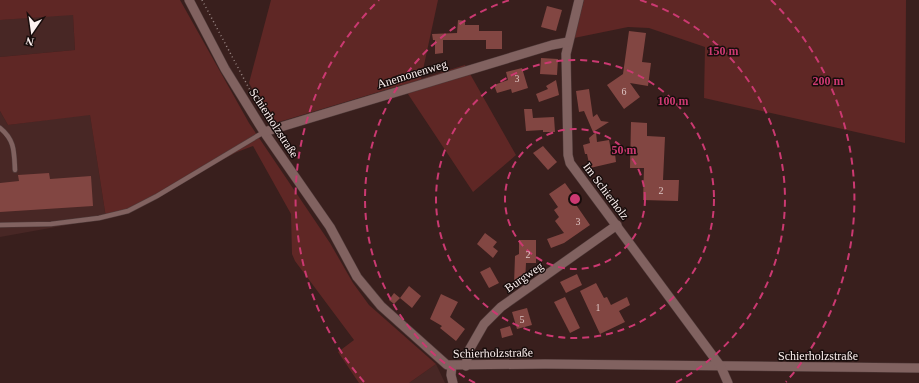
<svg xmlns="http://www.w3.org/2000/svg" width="919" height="383" font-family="'Times New Roman',serif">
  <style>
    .built { fill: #482725 }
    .green { fill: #5f2725 }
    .building { fill: #824642 }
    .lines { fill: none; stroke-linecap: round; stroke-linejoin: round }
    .service-casing { stroke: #503b3a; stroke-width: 5.5 }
    .minor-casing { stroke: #503b3a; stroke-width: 10 }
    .path { stroke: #998684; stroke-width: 1.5; stroke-dasharray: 1 3; stroke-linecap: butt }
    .service { stroke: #816260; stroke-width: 4.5 }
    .minor { stroke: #816260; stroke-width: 9 }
    .ring { fill: none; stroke: #cb3971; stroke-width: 2; stroke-dasharray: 7 5 }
    .labels { text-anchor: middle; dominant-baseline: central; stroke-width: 3; stroke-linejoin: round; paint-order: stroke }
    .number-label { font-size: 10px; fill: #dec6c4 }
    .street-label { font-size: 12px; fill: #fdf1f0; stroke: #180d0c }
    .centre { fill: #cb3971; stroke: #180d0c; stroke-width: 2 }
    .ring-label { font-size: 12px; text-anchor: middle; font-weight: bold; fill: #cb3971; stroke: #180d0c; stroke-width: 3; stroke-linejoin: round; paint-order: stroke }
  </style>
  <rect width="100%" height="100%" fill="#391f1d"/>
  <g class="built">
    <polygon points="73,14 75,50 0,57 0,20"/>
    <polygon points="0,111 8,125 90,114 106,218 0,237"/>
    <polygon points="436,364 445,383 409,383"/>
  </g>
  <g class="green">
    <polygon points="0,0 180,0 249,123 330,243 353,283 369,305 436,364 409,383 359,383 338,352 354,340 295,261 292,254 291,214 253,146 237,152 127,210 106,218 90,115 8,125 0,111 0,57 75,50 73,15 0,20"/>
    <polygon points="271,0 438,0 421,79 465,65 516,155 473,192 402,85 272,124 249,83"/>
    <polygon points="584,0 906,0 905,143 704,98 705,47 649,28 628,27 574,38"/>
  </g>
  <g class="building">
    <polygon points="547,6 562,10 556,31 541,27"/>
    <polygon points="458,20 465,21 465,25 479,25 479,31 502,31 502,49 486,49 486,40 443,40 443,53 435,54 435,40 433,40 432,34 457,33"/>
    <polygon points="629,31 646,33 642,62 651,63 648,86 630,83 640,97 624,109 607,85 623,74"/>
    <polygon points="541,58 558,59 557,75 540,74"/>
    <polygon points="522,68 528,88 512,93 511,89 497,93 494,85 508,80 506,72"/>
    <polygon points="556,80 559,95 539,102 536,94 548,89 546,86"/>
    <polygon points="589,89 593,117 597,114 601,121 609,122 593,132 584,111 579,112 576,91"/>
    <polygon points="524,109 532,109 533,118 554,117 555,132 543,132 543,130 526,131"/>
    <polygon points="631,122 647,123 647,136 665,137 663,180 679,180 678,201 643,200 644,168 630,168"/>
    <polygon points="596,132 597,142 609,140 612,155 615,154 616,162 590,168 587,154 585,154 583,145 590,143 589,138"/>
    <polygon points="543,146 557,162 548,170 533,153"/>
    <polygon points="49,173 50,179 91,176 93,206 0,212 0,183 19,181 18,175"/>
    <polygon points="565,183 575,197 572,199 590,225 564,243 551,248 547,239 564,233 555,221 559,217 554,210 558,207 549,194"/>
    <polygon points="485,233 497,242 493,247 498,251 493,258 477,244"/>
    <polygon points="519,240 536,240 536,263 526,263 525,283 523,284 514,284 515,256 519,254"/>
    <polygon points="490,267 499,283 489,288 480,272"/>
    <polygon points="577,274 582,285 566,293 560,282"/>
    <polygon points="596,283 604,298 607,297 611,305 627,297 630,305 619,311 625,322 600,334 580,291"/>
    <polygon points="409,286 421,296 412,308 400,298"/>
    <polygon points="394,293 400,298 394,304 389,300"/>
    <polygon points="441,294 458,302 450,317 465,329 456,341 440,328 442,326 430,319"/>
    <polygon points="565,297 580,328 570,333 554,302"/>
    <polygon points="527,308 532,325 517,329 512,312"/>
    <polygon points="510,326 513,335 502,338 500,329"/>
  </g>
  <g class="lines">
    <defs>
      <g id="service">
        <path d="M0 128C15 140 14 152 15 170"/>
        <polyline points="0,225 51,224 99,218 128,211 157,196 264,132"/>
      </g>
      <g id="minor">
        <polyline points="189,0 225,69 264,132 330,227 357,277 381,306 447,365 545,364 919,368"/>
        <polyline points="579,0 566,54 568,155 570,163 721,367 728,383"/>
        <polyline points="264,132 552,45 568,42"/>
        <polyline points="452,366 451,375 453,383"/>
        <polyline points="466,366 468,352 484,324 501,307 617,225"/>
      </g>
    </defs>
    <use href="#service" class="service-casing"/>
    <use href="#minor" class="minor-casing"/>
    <polyline class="path" points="202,0 252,94"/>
    <use href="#service" class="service"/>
    <use href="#minor" class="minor"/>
  </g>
  <g class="ring">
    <circle cx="575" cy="199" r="70"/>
    <circle cx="575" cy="199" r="139"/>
    <path d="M475 383A209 209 0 0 1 510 0M640 0A209 209 0 0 1 675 383"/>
    <path d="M364 382A279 279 0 0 1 379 0M771 0A279 279 0 0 1 786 382"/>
  </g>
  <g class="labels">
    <g class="number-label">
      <text x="517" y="78">3</text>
      <text x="624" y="91">6</text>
      <text x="661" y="190">2</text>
      <text x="578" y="221">3</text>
      <text x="528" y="254">2</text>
      <text x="598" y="307">1</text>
      <text x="522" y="319">5</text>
    </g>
    <g class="street-label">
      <text transform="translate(412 74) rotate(-17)">Anemonenweg</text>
      <text transform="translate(274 123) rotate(57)">Schierholzstraße</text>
      <text transform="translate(606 191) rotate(53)">Im Schierholz</text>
      <text transform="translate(524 277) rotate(-35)">Burgweg</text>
      <text transform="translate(493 353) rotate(-1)">Schierholzstraße</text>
      <text x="818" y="356">Schierholzstraße</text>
    </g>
  </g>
  <circle cx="575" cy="199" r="6" class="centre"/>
  <g class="ring-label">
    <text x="723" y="55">150 m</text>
    <text x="828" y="85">200 m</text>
    <text x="673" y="105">100 m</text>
    <text x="624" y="154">50 m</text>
  </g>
  <g transform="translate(32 32) rotate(193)" stroke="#180d0c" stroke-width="3" paint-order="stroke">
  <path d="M0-3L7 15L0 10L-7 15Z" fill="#fdf1f0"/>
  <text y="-6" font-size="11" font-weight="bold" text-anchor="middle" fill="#fdf1f0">N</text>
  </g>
</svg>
